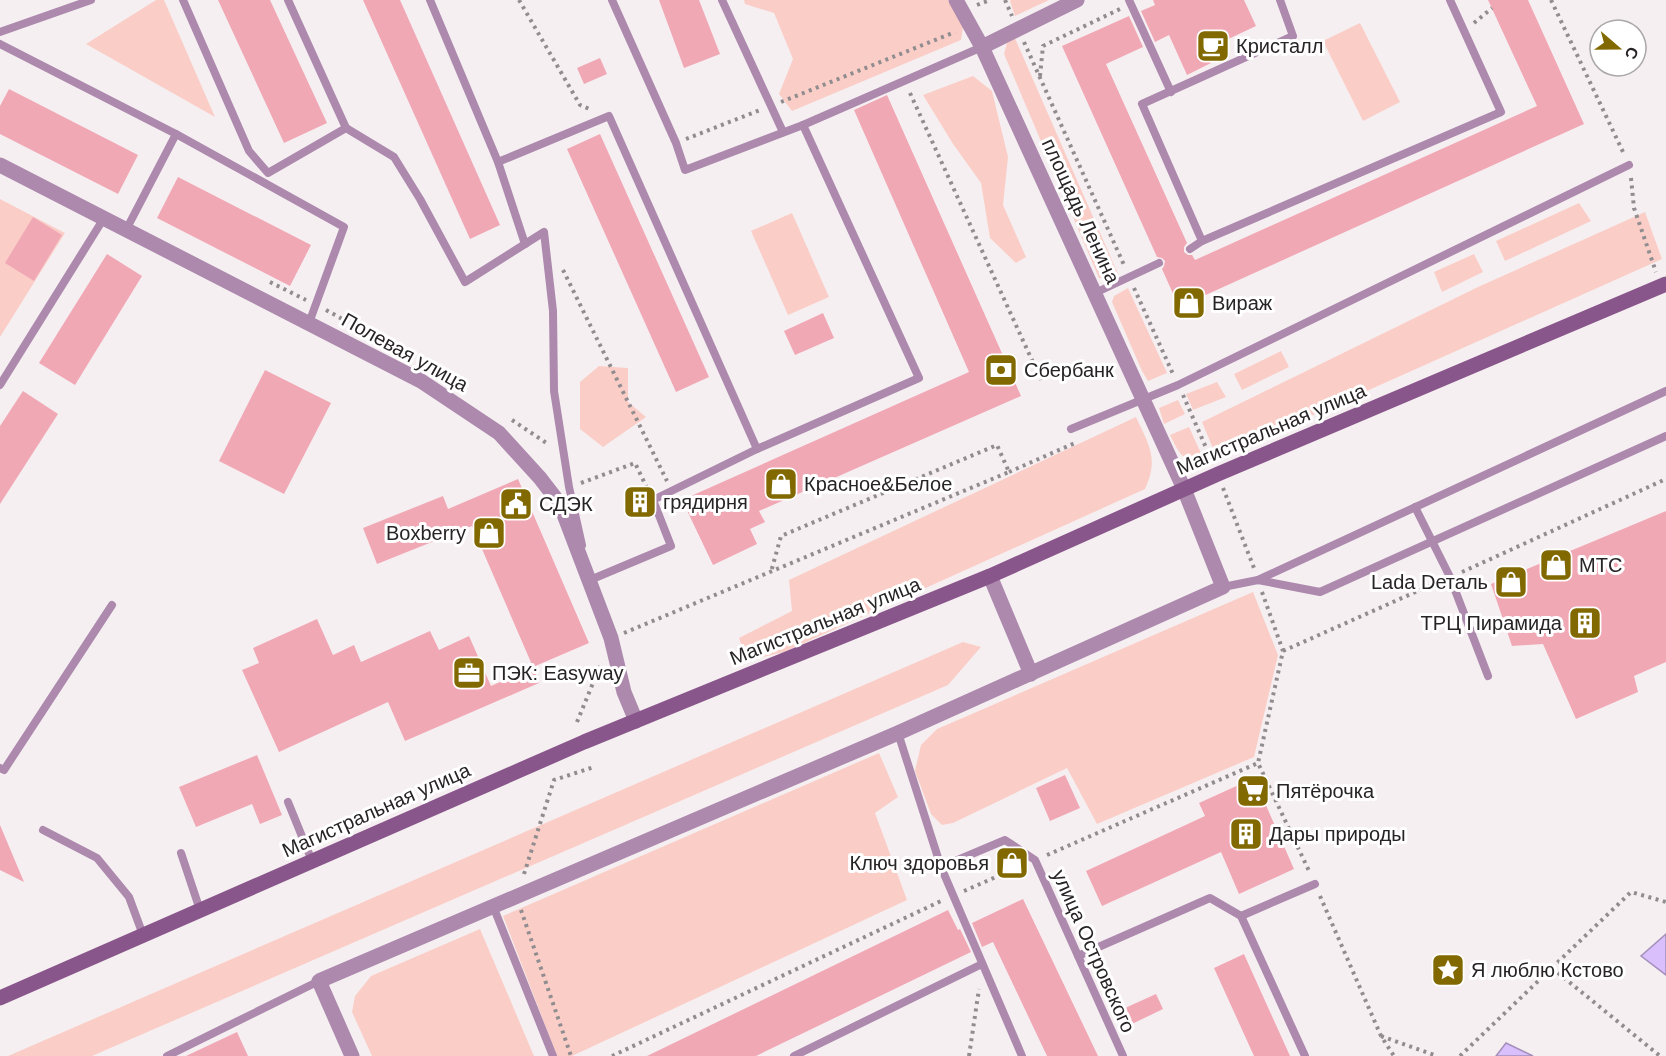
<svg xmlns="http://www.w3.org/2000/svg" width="1666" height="1056" font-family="Helvetica,sans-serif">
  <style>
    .green { fill: #facec7 }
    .water { fill: #d9bffb; stroke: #a490bb; stroke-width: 1.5 }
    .building { fill: #f1a8b5 }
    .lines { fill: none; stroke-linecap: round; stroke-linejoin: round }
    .path { stroke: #918c8f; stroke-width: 4; stroke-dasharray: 3 4.5; stroke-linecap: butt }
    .lane { stroke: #ac89ad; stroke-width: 8 }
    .street { stroke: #ac89ad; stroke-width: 15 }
    .secondary { stroke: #89568b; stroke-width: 15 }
    .labels { text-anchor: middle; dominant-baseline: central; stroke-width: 6; stroke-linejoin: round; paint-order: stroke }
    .poi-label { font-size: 20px; fill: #272426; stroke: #fff; text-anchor: start }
    .street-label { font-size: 20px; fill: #272426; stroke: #fff }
  </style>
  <rect width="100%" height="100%" fill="#f6eff2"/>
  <g class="green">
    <polygon points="156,0 164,0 215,117 86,44"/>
    <polygon points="744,0 948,0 963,27 961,40 792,111 779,94 793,59 774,13 745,4"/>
    <polygon points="1011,0 1049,0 1015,16 1010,1"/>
    <polygon points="1360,23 1400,102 1363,121 1323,41"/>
    <polygon points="1014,36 1118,274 1109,279 1099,278 1004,54 1007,43"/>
    <polygon points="973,76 992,91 1008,157 1003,205 1026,257 1016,263 990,238 981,183 953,144 923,95"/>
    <polygon points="0,199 65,233 0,337"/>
    <polygon points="1579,203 1591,221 1505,261 1496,241"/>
    <polygon points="1645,212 1662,259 1217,458 1202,422 1478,287"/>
    <polygon points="792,213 829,297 788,315 751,231"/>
    <polygon points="1474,254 1483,272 1442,292 1434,272"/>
    <polygon points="1128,288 1167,373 1148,381 1142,371 1112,302 1114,296"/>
    <polygon points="1281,351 1289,367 1242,390 1234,374"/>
    <polygon points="599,366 628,368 628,402 646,417 603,447 580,429 580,382"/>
    <polygon points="1217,382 1226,397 1193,410 1186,394"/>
    <polygon points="1178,400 1185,414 1164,424 1159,408"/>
    <path d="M1136 417C1149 445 1159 459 1145 489L784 652 747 661 739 638 792 611 789 580Z"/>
    <path d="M1189 427 1205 462C1183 463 1179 453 1170 435Z"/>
    <polygon points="1253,592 1278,655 1254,757 1097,824 1067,768 953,823 942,825 931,814 915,771 921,745 937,729"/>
    <polygon points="963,642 981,647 948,685 92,1056 8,1056"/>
    <polygon points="879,753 898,797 875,813 907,900 572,1056 557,1056 503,916"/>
    <polygon points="480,929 534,1056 372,1056 352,1012 355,996 371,976"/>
  </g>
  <g class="water">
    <polygon points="1666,934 1666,975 1641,956"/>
    <polygon points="1506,1043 1533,1056 1496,1056"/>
  </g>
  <g class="building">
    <polygon points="218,0 270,0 327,123 284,143"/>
    <polygon points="363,0 400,0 500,225 470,239"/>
    <polygon points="659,0 699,0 720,54 684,68"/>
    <polygon points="1153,0 1244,0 1256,26 1205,50 1211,63 1187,75 1169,35 1155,42 1141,11 1155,5"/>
    <polygon points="1488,0 1528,0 1584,124 1179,307 1162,269 1164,266 1165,261 1162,258 1157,257 1062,46 1129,16 1143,47 1106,64 1187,243 1184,247 1184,252 1188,255 1192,255 1195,260 1537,106"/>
    <polygon points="600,58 607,74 584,84 577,68"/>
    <polygon points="9,89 138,155 118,194 0,134 0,106"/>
    <polygon points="887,95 1021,396 759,511 765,522 750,529 757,544 713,565 682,500 969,372 854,110"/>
    <polygon points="600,134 709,377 676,392 567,149"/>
    <polygon points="178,177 311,245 290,286 157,218"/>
    <polygon points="33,217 62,235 34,281 5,263"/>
    <polygon points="107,254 142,276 75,385 39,363"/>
    <polygon points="823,313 834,338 795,355 784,331"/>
    <polygon points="265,370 331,403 284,494 219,461"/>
    <polygon points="23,391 58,414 0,504 0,426"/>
    <polygon points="518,479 589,643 533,667 472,526 377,564 363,528 443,496 448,509"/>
    <polygon points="1666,511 1666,662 1634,676 1638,692 1576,719 1543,644 1512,646 1491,584"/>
    <polygon points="317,619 333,655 354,645 361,662 430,631 439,650 469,636 491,686 533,667 539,683 405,741 388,702 279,752 242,670 259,663 253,648"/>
    <polygon points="257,755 282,815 260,824 252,804 196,827 179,787"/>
    <polygon points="1065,775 1080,808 1050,821 1036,788"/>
    <polygon points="1254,778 1294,869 1239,894 1221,852 1102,906 1086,871 1205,816 1199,803"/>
    <polygon points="0,825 24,882 0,870"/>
    <polygon points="1023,899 1098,1056 1047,1056 993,942 982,947 972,923"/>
    <polygon points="948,910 958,930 960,929 971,952 756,1056 647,1056"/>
    <polygon points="1244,954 1248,963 1290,1056 1254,1056 1214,968"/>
    <polygon points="1156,994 1163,1009 1132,1024 1125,1008"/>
    <polygon points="237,1032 248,1056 186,1056"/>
  </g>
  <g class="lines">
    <g class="path">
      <polyline points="519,0 580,105 592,110"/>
      <polyline points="1005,0 1012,16"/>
      <polyline points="1551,0 1624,154"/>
      <polyline points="977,5 990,0"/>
      <polyline points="1474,23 1492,8"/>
      <polyline points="1024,42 1124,265"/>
      <polyline points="1040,76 1043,46 1120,9"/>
      <polyline points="910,93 1041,380"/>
      <polyline points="781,102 955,32"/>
      <polyline points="686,139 760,110"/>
      <polyline points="1631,178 1634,208 1656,272"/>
      <polyline points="563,270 667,481"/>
      <polyline points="270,282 306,300"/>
      <polyline points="1134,288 1173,374"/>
      <polyline points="326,310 346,321"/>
      <polyline points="1183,395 1211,459"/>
      <polyline points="512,420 548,444"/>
      <polyline points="1009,472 1075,443"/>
      <polyline points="581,483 635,463 647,488"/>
      <polyline points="1223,488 1254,568"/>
      <polyline points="1462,572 1666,479"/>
      <polyline points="1262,592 1283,651 1258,763 1310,873"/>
      <polyline points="624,633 1009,472 997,445 781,536 771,572"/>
      <polyline points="1283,651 1438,582"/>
      <polyline points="577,722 600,666"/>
      <polyline points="1047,855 1258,763"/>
      <polyline points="524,874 554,780 594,767"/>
      <polyline points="964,891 1021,866"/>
      <polyline points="1320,896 1381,1036 1394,1056"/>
      <polyline points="521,910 571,1056"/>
      <polyline points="1552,968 1660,1056"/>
      <polyline points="1381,1036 1437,1056"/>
      <polyline points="612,1056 941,901"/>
      <polyline points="969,1056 979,989"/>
      <polyline points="1460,1056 1631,892 1666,902"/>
    </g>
    <g class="lane">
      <polyline points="183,0 249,151 268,173 346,128 394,157 420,199 465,282 544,232 553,311 554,391 569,487 582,545"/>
      <polyline points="288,0 346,128"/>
      <polyline points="430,0 498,162 525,244"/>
      <polyline points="612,0 676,143 685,170 803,125"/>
      <polyline points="722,0 783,132"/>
      <polyline points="1129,0 1171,92"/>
      <polyline points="1280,0 1293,36 1142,104 1202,241 1501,112 1450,0"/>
      <polyline points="0,32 91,0"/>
      <polyline points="0,44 176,134 344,227 309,323"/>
      <polyline points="498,162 609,116 757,449 919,378 803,125 982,47"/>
      <polyline points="126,230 176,134"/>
      <polyline points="1190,249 1202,241"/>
      <polyline points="1095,293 1159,263"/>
      <polyline points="0,385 104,218"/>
      <polyline points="1071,429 1178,385 1629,165"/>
      <polyline points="1415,507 1450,577 1488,676"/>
      <polyline points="589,575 590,580 671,546 653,500 757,449"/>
      <polyline points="1258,580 1666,391"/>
      <polyline points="1223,587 1258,580 1320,592 1666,436"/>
      <polyline points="898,733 941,867 1022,1056"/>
      <polyline points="0,768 4,770 112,605"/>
      <polyline points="288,802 312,861"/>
      <polyline points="43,830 97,858 129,897 143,935"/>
      <polyline points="181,853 200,910"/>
      <polyline points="941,867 1005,840 1035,860 1123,1056"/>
      <polyline points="493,906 553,1056"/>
      <polyline points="1241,916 1315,884"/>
      <polyline points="1078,956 1210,898 1241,916 1305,1056"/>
      <polyline points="167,1056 319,981"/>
      <polyline points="794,1056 982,964"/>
    </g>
    <g class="street">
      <polyline points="956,0 982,47"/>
      <polyline points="0,165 421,381 499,433 540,478 560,504 611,638 624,692 636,721"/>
      <polyline points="990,576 1031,674"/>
      <polyline points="352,1056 319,981 898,733 1223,587 1184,489 982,47 1077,0"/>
    </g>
    <polyline class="secondary" points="0,998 584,742 990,576 1218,474 1666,284"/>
  </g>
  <defs>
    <symbol id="cafe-square" viewBox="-11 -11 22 22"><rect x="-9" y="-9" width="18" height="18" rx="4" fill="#816900" stroke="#fff"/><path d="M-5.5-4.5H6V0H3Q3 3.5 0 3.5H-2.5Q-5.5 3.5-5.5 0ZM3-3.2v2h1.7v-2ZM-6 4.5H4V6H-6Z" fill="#fff"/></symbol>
    <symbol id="shop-square" viewBox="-11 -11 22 22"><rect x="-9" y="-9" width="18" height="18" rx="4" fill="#816900" stroke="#fff"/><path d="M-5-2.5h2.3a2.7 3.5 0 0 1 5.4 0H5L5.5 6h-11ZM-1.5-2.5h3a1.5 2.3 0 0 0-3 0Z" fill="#fff"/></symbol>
    <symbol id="bank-square" viewBox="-11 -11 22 22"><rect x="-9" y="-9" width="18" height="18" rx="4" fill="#816900" stroke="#fff"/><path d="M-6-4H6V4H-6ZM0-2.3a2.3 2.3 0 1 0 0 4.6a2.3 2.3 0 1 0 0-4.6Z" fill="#fff"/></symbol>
    <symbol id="building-square" viewBox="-11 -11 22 22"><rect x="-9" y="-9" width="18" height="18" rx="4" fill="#816900" stroke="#fff"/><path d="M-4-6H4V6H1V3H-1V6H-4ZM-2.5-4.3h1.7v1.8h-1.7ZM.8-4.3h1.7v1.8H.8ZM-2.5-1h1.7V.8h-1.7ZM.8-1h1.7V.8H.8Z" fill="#fff"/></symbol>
    <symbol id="civic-square" viewBox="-11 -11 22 22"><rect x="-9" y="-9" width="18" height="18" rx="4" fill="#816900" stroke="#fff"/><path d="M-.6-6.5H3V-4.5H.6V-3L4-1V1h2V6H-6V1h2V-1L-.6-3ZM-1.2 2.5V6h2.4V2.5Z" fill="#fff"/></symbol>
    <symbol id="office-square" viewBox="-11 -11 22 22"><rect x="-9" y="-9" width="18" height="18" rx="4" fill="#816900" stroke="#fff"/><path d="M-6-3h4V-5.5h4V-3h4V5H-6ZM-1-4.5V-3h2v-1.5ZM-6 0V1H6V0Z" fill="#fff"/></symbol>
    <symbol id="supermarket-square" viewBox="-11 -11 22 22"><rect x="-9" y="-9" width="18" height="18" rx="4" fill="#816900" stroke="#fff"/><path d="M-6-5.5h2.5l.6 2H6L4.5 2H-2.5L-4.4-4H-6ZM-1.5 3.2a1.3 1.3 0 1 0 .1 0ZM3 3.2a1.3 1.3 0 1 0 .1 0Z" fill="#fff"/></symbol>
    <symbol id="sight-square" viewBox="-11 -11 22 22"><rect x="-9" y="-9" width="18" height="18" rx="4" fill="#816900" stroke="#fff"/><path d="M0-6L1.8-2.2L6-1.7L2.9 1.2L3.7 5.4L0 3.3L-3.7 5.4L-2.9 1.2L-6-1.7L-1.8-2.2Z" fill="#fff"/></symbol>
  </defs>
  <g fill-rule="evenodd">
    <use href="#cafe-square" x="1194" y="27" width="38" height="38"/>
    <use href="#shop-square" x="1170" y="284" width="38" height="38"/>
    <use href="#bank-square" x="982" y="351" width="38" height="38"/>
    <use href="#shop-square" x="762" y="465" width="38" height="38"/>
    <use href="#building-square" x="621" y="483" width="38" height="38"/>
    <use href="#civic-square" x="497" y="485" width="38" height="38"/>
    <use href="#shop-square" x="470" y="514" width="38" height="38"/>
    <use href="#shop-square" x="1537" y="546" width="38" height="38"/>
    <use href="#shop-square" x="1492" y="563" width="38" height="38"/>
    <use href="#building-square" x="1566" y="604" width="38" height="38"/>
    <use href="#office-square" x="450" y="654" width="38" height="38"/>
    <use href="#supermarket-square" x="1234" y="772" width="38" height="38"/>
    <use href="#building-square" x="1227" y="815" width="38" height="38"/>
    <use href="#shop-square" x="993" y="844" width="38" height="38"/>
    <use href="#sight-square" x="1429" y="951" width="38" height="38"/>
  </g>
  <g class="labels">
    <g class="poi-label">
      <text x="1236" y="46">Кристалл</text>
      <text x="1212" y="303">Вираж</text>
      <text x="1024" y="370">Сбербанк</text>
      <text x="804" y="484">Красное&amp;Белое</text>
      <text x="663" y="502">грядирня</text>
      <text x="539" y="504">СДЭК</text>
      <text x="466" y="533" text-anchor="end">Boxberry</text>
      <text x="1579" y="565">МТС</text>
      <text x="1488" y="582" text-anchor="end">Lada Dеталь</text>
      <text x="1562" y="623" text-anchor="end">ТРЦ Пирамида</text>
      <text x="492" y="673">ПЭК: Easyway</text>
      <text x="1276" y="791">Пятёрочка</text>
      <text x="1269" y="834">Дары природы</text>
      <text x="989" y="863" text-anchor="end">Ключ здоровья</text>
      <text x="1471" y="970">Я люблю Кстово</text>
    </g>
    <g class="street-label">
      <text transform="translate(1081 211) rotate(65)">площадь Ленина</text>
      <text transform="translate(405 352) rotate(29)">Полевая улица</text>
      <text transform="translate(1271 429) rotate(-23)">Магистральная улица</text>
      <text transform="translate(825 621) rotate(-22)">Магистральная улица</text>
      <text transform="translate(376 810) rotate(-24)">Магистральная улица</text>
      <text transform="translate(1094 951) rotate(66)">улица Островского</text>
    </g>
  </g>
  <g transform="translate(1618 48) rotate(110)"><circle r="28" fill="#ffffff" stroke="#a9a7a8" stroke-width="1.5"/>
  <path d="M0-4.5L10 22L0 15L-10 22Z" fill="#816900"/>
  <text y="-9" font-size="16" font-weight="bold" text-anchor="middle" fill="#272426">С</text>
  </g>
</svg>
